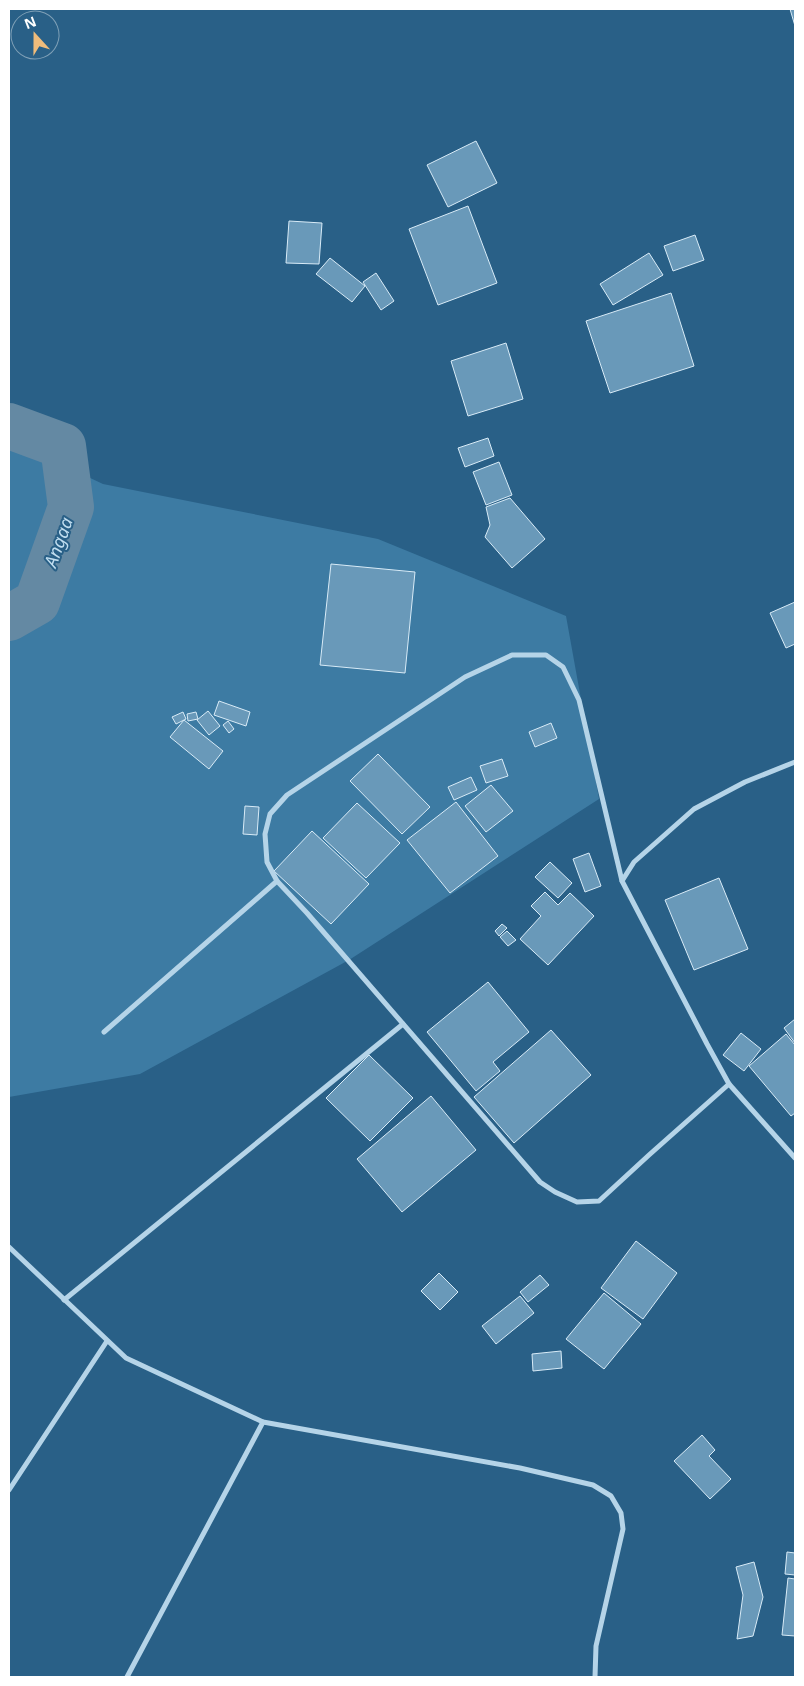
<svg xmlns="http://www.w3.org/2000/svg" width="804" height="1686" font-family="'Noto Sans',sans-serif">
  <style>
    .green { fill: #3d7ba3 }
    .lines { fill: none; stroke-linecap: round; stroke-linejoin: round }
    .river { stroke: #6489a3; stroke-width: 46 }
    .building { fill: #6999b9; stroke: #d8ebf7 }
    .street { stroke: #b5d4e8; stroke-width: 5 }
    .labels { text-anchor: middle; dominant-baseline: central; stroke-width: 4; stroke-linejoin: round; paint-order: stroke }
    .water-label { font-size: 18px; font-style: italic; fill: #c0ddef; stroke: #296087 }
  </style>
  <rect width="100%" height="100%" fill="#296087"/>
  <polygon class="green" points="9,440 103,484 378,539 566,616 599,799 349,960 140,1074 9,1097"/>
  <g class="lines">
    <polyline class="river" points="9,426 63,446 71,507 37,602 9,618"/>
  </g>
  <g class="building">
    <polygon points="790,9 795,9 795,26"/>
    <polygon points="476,141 497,183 448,207 427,165"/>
    <polygon points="468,206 497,283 438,305 409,229"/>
    <polygon points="289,221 322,223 319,264 286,263"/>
    <polygon points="695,235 704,260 673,271 664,246"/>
    <polygon points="649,253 663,275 613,305 600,284"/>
    <polygon points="330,258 365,286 352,302 316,274"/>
    <polygon points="376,273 394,301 381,310 363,282"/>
    <polygon points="671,293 694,366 610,393 586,321"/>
    <polygon points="506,343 523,399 468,416 451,361"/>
    <polygon points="488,438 494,456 465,467 458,448"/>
    <polygon points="499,462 512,495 486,505 473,472"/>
    <polygon points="510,498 545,539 512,568 485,537 490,525 486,507"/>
    <polygon points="331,564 415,572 405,673 320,665"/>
    <polygon points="795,602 795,644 786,648 770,613"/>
    <polygon points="219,701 250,712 246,726 214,715"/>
    <polygon points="208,711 220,726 209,735 197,720"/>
    <polygon points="183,712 186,719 176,724 172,717"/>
    <polygon points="196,712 198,719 188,721 187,714"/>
    <polygon points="184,720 223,751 209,769 170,737"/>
    <polygon points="228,721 234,729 229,733 223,725"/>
    <polygon points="551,723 557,738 535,747 529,732"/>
    <polygon points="378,754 430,807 402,834 350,781"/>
    <polygon points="502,759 508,776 486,783 480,766"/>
    <polygon points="471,777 477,790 454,800 448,787"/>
    <polygon points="491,785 513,811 486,832 465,806"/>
    <polygon points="456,802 498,856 450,893 407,840"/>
    <polygon points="357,803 400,843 366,878 323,838"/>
    <polygon points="245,806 259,807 257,835 243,834"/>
    <polygon points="312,831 369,884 331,924 274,871"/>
    <polygon points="589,853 601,886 585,892 573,859"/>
    <polygon points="550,862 572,883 558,898 535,877"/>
    <polygon points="719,878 748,949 694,970 665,900"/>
    <polygon points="545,892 558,905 570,893 594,916 548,965 520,939 541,916 531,906"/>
    <polygon points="502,924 507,928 499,936 495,931"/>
    <polygon points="507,931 516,940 508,946 500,937"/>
    <polygon points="488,982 529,1032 493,1062 500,1071 476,1091 427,1032"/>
    <polygon points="795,1019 795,1043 784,1028"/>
    <polygon points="551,1030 591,1075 514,1143 474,1097"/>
    <polygon points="741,1033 761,1049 744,1071 723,1055"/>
    <polygon points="786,1034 795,1045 795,1113 791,1116 749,1066"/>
    <polygon points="369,1055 413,1098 370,1141 326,1098"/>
    <polygon points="431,1096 476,1150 402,1212 357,1159"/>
    <polygon points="636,1241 677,1273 643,1319 601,1288"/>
    <polygon points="439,1273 458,1292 440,1310 421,1291"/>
    <polygon points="540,1275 549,1285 528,1302 520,1292"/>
    <polygon points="604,1293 641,1324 604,1369 566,1339"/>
    <polygon points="520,1296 534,1313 496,1344 482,1326"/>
    <polygon points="561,1351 562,1368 533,1371 532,1354"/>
    <polygon points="702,1435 715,1450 709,1456 731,1479 710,1499 674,1461"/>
    <polygon points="787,1552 795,1553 795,1575 785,1574"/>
    <polygon points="754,1562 763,1597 753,1636 737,1639 743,1595 736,1567"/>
    <polygon points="788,1578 795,1579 795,1636 782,1635"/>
  </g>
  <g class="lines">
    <g class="street">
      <polyline points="795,762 745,782 694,809 634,862 622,881 707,1044 729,1084 795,1158"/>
      <polyline points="622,881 579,700 563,667 546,655 512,655 465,677 287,795 270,814 265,834 267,862 277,881 307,913 540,1182 555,1192 577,1202 599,1201 649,1155 729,1084"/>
      <polyline points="104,1032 277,881"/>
      <polyline points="9,1247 126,1358 263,1422 520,1468 593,1485 611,1496 621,1513 623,1529 596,1646 595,1677"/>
      <polyline points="64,1300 403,1024"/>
      <polyline points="9,1490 107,1341"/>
      <polyline points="127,1677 263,1422"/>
    </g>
  </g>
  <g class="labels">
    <g class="water-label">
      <text transform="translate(58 542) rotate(-70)">Angaa</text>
    </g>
  </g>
  <rect width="804" height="1686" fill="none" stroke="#ffffff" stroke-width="20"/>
  <g transform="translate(35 35) rotate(339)"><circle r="24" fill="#296087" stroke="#7fa0b7"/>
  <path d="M0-4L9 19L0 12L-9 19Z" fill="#efbc7b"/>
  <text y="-8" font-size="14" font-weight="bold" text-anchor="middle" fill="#ffffff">N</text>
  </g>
</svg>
